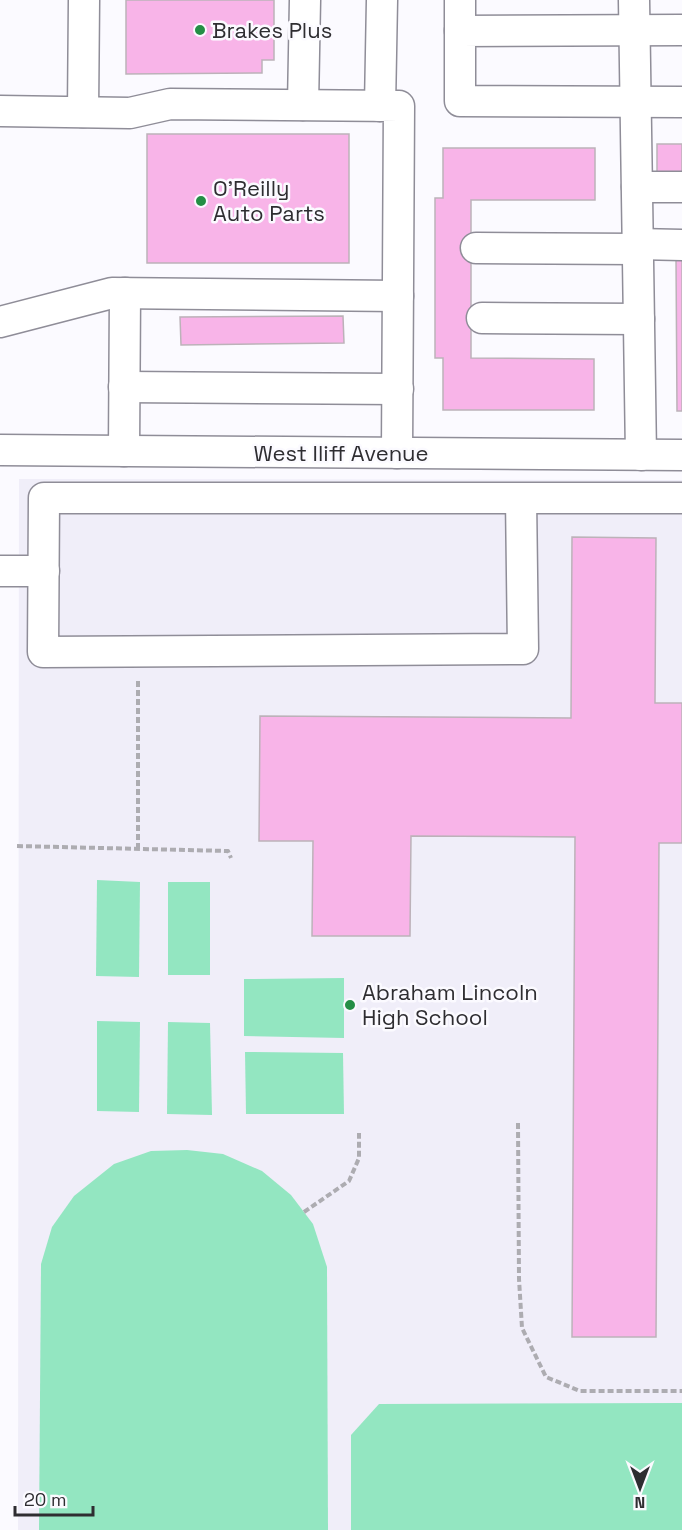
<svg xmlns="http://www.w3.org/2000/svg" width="682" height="1530" font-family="'Space Grotesk',sans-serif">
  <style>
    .built { fill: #f0eef9 }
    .green { fill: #93e6c1 }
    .building { fill: #f8b4e8; stroke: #bcb2b9; stroke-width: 1.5 }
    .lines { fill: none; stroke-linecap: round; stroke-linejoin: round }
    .minor-casing { stroke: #8f8d98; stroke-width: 33 }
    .path { stroke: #adacb1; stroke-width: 4; stroke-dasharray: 6 3; stroke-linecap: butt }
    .minor { stroke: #fff; stroke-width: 30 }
    .poi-dot { fill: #248e45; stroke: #fbfaff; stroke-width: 2 }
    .labels { text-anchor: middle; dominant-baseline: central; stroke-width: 5; stroke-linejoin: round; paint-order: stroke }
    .poi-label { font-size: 22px; fill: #2e2d31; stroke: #fbfaff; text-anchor: start }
    .street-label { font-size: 22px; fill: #2e2d31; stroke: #fbfaff }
  </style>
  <rect width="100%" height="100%" fill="#fbfaff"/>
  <polygon class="built" points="19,479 682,480 682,1530 18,1530"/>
  <g class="green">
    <polygon points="97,880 140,882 139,977 96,976"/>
    <rect x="168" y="882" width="42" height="93"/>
    <polygon points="344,978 344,1038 244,1036 244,979"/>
    <polygon points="97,1021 140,1022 139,1112 97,1111"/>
    <polygon points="168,1022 210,1023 212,1115 167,1114"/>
    <polygon points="245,1052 343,1053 344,1114 246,1114"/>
    <polygon points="187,1150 223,1154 262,1171 291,1195 313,1224 327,1267 328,1530 39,1530 41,1264 52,1227 74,1196 114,1164 151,1151"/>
    <polygon points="682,1403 682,1530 351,1530 351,1435 379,1404"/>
  </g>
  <g class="building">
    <polygon points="126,0 274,0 274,60 262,60 262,73 126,74"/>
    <rect x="147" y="134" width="202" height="129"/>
    <polygon points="657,144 682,144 682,172 657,173"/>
    <polygon points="443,148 595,148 595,200 471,200 471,358 594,359 594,410 443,410 443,358 435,358 435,198 443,198"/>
    <polygon points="676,258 682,258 682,411 677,411"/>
    <polygon points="343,316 344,343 181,345 180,317"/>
    <polygon points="572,537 656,538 655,703 682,703 682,843 659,843 656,1337 572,1337 575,837 411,836 410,936 312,936 313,841 259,841 260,716 571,718"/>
  </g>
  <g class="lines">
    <defs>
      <g id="minor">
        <polyline points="460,0 460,31"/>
        <polyline points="634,0 641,455"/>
        <polyline points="682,30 460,31 460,101 682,102"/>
        <polyline points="303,105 305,0"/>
        <polyline points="380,106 382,0"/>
        <polyline points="0,111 130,113 170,104 399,106 397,453"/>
        <polyline points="83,112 84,0"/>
        <polyline points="637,187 682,187"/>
        <polyline points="637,244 682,245"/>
        <polyline points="476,248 637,249"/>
        <polyline points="482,318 639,319"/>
        <polyline points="0,322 112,293 398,296"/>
        <polyline points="124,387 398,389"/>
        <polyline points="0,450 682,455"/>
        <polyline points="124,451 125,293"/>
        <polyline points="521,498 523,649 43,652 44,498 682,498"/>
        <polyline points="0,571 44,571"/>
      </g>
    </defs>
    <use href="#minor" class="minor-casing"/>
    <g class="path">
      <polyline points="17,846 228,851 231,858"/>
      <polyline points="138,849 138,679"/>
      <polyline points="518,1123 519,1279 522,1328 546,1377 580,1391 682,1391"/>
      <polyline points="304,1212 349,1181 359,1158 359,1133"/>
    </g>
    <use href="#minor" class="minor"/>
  </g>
  <g class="poi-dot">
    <circle cx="200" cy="30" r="6"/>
    <circle cx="201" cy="201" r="6"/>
    <circle cx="350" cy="1005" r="6"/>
  </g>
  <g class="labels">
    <g class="poi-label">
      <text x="212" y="30">Brakes Plus</text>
      <text x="213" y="188">O'Reilly<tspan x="213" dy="25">Auto Parts</tspan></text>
      <text x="362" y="992">Abraham Lincoln<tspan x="362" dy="25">High School</tspan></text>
    </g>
    <g class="street-label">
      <text x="341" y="453">West Iliff Avenue</text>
    </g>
  </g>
  <g transform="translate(640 1488) rotate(180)" stroke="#fbfaff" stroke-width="4.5" paint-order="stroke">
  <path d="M0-4.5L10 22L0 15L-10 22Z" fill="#2e2d31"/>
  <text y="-9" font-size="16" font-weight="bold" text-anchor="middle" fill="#2e2d31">N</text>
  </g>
  <path d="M15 1506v9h78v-9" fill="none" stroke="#2e2d31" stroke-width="3"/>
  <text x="24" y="1506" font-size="18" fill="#2e2d31" stroke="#fbfaff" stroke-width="4.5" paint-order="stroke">20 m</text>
</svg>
